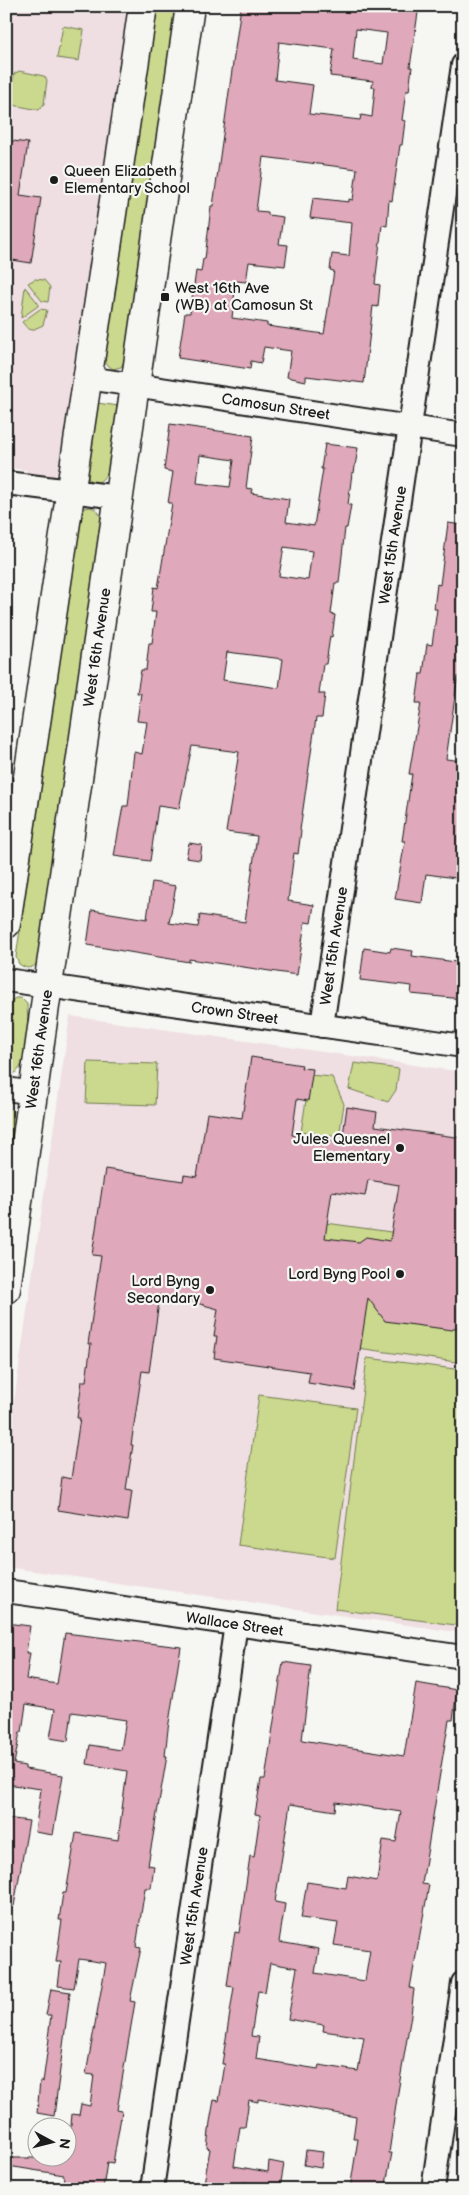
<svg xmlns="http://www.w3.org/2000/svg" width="469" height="2195" font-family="'Balsamiq Sans',sans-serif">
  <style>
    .built { fill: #efdfe2 }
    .green { fill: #cad98d; stroke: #737a54 }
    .building { fill: #dfa8bb; stroke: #1c1c1c; fill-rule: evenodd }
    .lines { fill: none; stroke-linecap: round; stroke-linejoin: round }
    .minor-casing { stroke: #1c1c1c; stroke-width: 26 }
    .secondary-casing { stroke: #1c1c1c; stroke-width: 31 }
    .minor { stroke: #f6f6f2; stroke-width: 22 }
    .secondary { stroke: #f6f6f2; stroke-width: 28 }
    .poi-dot { fill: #1c1c1c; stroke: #f6f6f2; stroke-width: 2 }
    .labels { text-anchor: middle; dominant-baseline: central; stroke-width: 4.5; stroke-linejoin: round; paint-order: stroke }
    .poi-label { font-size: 15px; fill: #1c1c1c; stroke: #f6f6f2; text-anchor: end }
    .street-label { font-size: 15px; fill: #1c1c1c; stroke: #f6f6f2 }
  </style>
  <rect width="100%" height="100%" fill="#f6f6f2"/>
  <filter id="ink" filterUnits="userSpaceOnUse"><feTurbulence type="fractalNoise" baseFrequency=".02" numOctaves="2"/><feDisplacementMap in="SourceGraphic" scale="10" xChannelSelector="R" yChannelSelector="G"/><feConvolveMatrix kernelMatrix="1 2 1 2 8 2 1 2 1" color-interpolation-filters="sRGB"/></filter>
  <g filter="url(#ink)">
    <g class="built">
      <polygon points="6,6 128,6 60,471 52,478 30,476 26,470 6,468"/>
      <polygon points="70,1016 463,1072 463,1242 310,1341 463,1363 463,1633 6,1567 6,1456"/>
    </g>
    <g class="green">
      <polygon points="156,6 177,6 125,360 121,367 113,369 105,363 104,358"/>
      <polygon points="63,26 84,30 79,61 57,58"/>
      <polygon points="19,71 44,76 47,80 44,104 39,110 13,105 10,101 14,74"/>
      <polygon points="35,279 44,280 50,287 48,302 42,301 28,283"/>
      <polygon points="25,287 38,303 38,306 21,318"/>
      <polygon points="40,309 47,310 43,325 32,330 28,329 22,322"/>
      <path d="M97 403 119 406C117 424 115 479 96 483L89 480 87 472Z"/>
      <path d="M90 507C102 510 101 519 101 529L39 961C33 969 27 970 19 964L16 957 81 517 85 508Z"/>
      <path d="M15 998H21L27 1004C28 1019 31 1079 6 1075V1006Z"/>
      <polygon points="88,1062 157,1064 155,1105 86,1103"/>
      <polygon points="354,1063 399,1069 396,1090 388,1102 349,1089"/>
      <polygon points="310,1075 332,1077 344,1104 339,1137 301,1132"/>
      <polygon points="6,1106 13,1111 17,1141 6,1214"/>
      <polygon points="326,1223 463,1242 463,1363 309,1341"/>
      <polygon points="367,1358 463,1370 463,1626 335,1609"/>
      <polygon points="259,1395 356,1408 335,1558 238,1545"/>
    </g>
    <g class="building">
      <path d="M241 6H419L410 67H412L409 91H406L402 120 405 121 402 145H400L392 201 389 200 387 226 382 225 375 284 380 285 378 307 373 306 364 383 306 376V381L287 377 291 351 264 347 261 363 251 361 250 369 178 358 185 313H190L196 271 201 272 203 259H205L211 206H213ZM356 29 387 33 383 64 353 60ZM279 42 334 49 330 76 373 81 372 87H375L372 117 361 115 360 120 309 114 313 85 275 80ZM263 157 357 169 353 200 349 199V202L313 198 310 218 352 223 349 256 332 254 330 270 334 271 324 334 267 326V323L232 318 236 281 246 282 249 262 285 266 288 245 279 244 283 217 268 215V212L256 211Z"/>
      <polygon points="6,140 28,143 20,195 41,198 31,263 6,259"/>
      <path d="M170 424 253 436 246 488 252 489 251 493 289 499 286 522 314 526 323 469H321L325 444 358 448 354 473H352L348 505H351L347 528H345L339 583H335L331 614 335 615 332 637 330 636 326 664H323L319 694H325L322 718H316L300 830 301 831 298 854 294 853 288 901 314 905 311 923 305 922 297 975 189 959V962L87 945 92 910 147 919 152 882 176 886 169 923 198 927 200 915 245 922 257 836 226 832 239 752 192 746 179 809 158 806 150 861 114 856 123 806H128L134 752 142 754 147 722 137 721 141 693H137L141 670H146L149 643H152L156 612H151L154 587 158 588 172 503H168L173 472 164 470ZM200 455 234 460 230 487 197 483ZM284 547 312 551 308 580 279 576ZM227 652 283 659 279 688 223 680Z"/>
      <polygon points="448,523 463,525 463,677 458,676 446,759 463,761 463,879 426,874 422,903 395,899 405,841 402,841 412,774 409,774 421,703 416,703 420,674 423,674 427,644 432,645 437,609 434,609 437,584 440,585"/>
      <polygon points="189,843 202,845 200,860 186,858"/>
      <polygon points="364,948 390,952 391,948 413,951 412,956 463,963 463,999 411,994 412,986 360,980"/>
      <path d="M251 1057 302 1065 301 1068 313 1069 308 1101 297 1099 292 1135 342 1142 347 1107 377 1112 375 1126 463 1138V1322L452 1330 385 1321 368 1298 354 1390 308 1383 310 1372 214 1358 217 1336H214L218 1309 193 1302 194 1300 160 1295 149 1372 142 1371 131 1445H133L126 1489 132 1490 128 1521 58 1510 62 1477 71 1479 80 1418H77L82 1381H86L91 1344H88L101 1256 92 1255 105 1169 183 1181 184 1175 197 1177 207 1113 242 1118ZM368 1180 399 1185 390 1241 366 1237 359 1242 325 1238 332 1191 365 1196Z"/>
      <polygon points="6,1623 30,1626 26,1653 30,1653 26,1679 57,1684 65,1633 181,1647 168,1729 165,1756 167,1756 148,1865 154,1866 151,1888 145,1888 136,1947 141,1948 130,2001 135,2002 117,2110 122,2111 113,2163 107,2162 103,2189 63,2184 64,2175 8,2166 9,2158 68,2158 72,2114 79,2115 81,2104 90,2106 94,2075 86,2074 106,1963 79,1959 74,1988 58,1986 61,1962 56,1962 62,1920 59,1920 63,1893 66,1893 76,1833 118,1840 127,1771 87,1764 90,1745 121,1750 126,1720 72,1712 68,1741 50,1738 55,1709 26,1704 22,1732 20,1732 14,1764 25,1766 25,1769 63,1775 53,1835 35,1832 41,1789 6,1784"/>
      <path d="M283 1662 311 1666 302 1740 404 1756 416 1683 457 1690 453 1720H449L442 1761 422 1884 429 1885 410 1988 414 1989 411 2015 397 2098 389 2153H392L385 2189H350L358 2139H353L356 2117 258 2099V2102L249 2100 245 2127H240L234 2166 268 2172 269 2161 284 2164 280 2188 243 2182 242 2189H203L210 2149 207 2148 210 2122 214 2100 219 2101 225 2064H222L234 1987 227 1986 231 1956 235 1932 239 1933 250 1856 254 1857 260 1815 255 1814 261 1779H265ZM336 1802 401 1812 396 1842 383 1840 377 1881 348 1876 346 1888 307 1882 301 1918 338 1923 334 1945 370 1950 365 1981 315 1973 319 1949 279 1942 285 1904 275 1902 290 1804 335 1811ZM270 1963 297 1968 288 2019 324 2025 323 2031 364 2037 358 2071 319 2065 318 2069 256 2059 259 2037 251 2036 258 1991 265 1992Z"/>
      <polygon points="6,1818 29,1821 14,1906 6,1905"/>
      <polygon points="51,1989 70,1992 54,2116 37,2113 40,2081 43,2082 49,2039 48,2038 51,2015 46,2015"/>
      <polygon points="306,2150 323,2152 321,2168 304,2165"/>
    </g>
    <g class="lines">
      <defs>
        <g id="minor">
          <path id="s1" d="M88 378 463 435"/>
          <polyline points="6,483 118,497"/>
          <path id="s2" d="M6 980 463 1046"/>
          <path id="s3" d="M322 1026 463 65"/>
          <polyline points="6,1089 34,1093"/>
          <path id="s4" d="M6 1591 463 1657"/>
          <path id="s5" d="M152 2189 236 1624"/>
          <polyline points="433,2189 463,1983"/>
        </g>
        <g id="secondary">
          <polyline points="6,924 143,6"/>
          <path id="s6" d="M6 1289 45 1006 190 6"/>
        </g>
      </defs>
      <use href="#minor" class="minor-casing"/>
      <use href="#secondary" class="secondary-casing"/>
      <use href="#minor" class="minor"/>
      <use href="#secondary" class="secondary"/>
    </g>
  </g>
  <g class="poi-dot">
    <circle cx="54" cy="180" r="5"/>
    <rect x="160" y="292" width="10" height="10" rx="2.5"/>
    <circle cx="400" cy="1148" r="5"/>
    <circle cx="400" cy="1274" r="5"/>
    <circle cx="210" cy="1290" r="5"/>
  </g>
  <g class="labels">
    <g class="poi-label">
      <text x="64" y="171" text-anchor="start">Queen Elizabeth<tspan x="64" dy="17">Elementary School</tspan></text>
      <text x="175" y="288" text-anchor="start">West 16th Ave<tspan x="175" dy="17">(WB) at Camosun St</tspan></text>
      <text x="390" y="1139">Jules Quesnel<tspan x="390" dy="17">Elementary</tspan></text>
      <text x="390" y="1274">Lord Byng Pool</text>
      <text x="200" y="1281">Lord Byng<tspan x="200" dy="17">Secondary</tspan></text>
    </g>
    <g class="street-label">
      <text stroke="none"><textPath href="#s1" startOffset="190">Camosun Street</textPath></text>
      <text stroke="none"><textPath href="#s3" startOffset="486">West 15th Avenue</textPath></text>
      <text stroke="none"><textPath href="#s6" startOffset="648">West 16th Avenue</textPath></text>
      <text stroke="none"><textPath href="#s3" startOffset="81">West 15th Avenue</textPath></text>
      <text stroke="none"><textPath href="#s2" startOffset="231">Crown Street</textPath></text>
      <text stroke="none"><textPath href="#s6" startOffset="242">West 16th Avenue</textPath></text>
      <text stroke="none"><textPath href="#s4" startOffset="231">Wallace Street</textPath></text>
      <text stroke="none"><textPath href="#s5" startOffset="286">West 15th Avenue</textPath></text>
    </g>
  </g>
  <rect width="469" height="2195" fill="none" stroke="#f6f6f2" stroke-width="25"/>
  <rect x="12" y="12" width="444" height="2170" fill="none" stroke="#1c1c1c" stroke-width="2" filter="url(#ink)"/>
  <g transform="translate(52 2142) rotate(97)"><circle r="24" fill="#f6f6f2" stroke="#9f9f9c"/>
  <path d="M0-4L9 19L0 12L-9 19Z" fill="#1c1c1c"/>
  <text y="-8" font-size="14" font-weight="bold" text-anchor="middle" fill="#1c1c1c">N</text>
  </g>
</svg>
